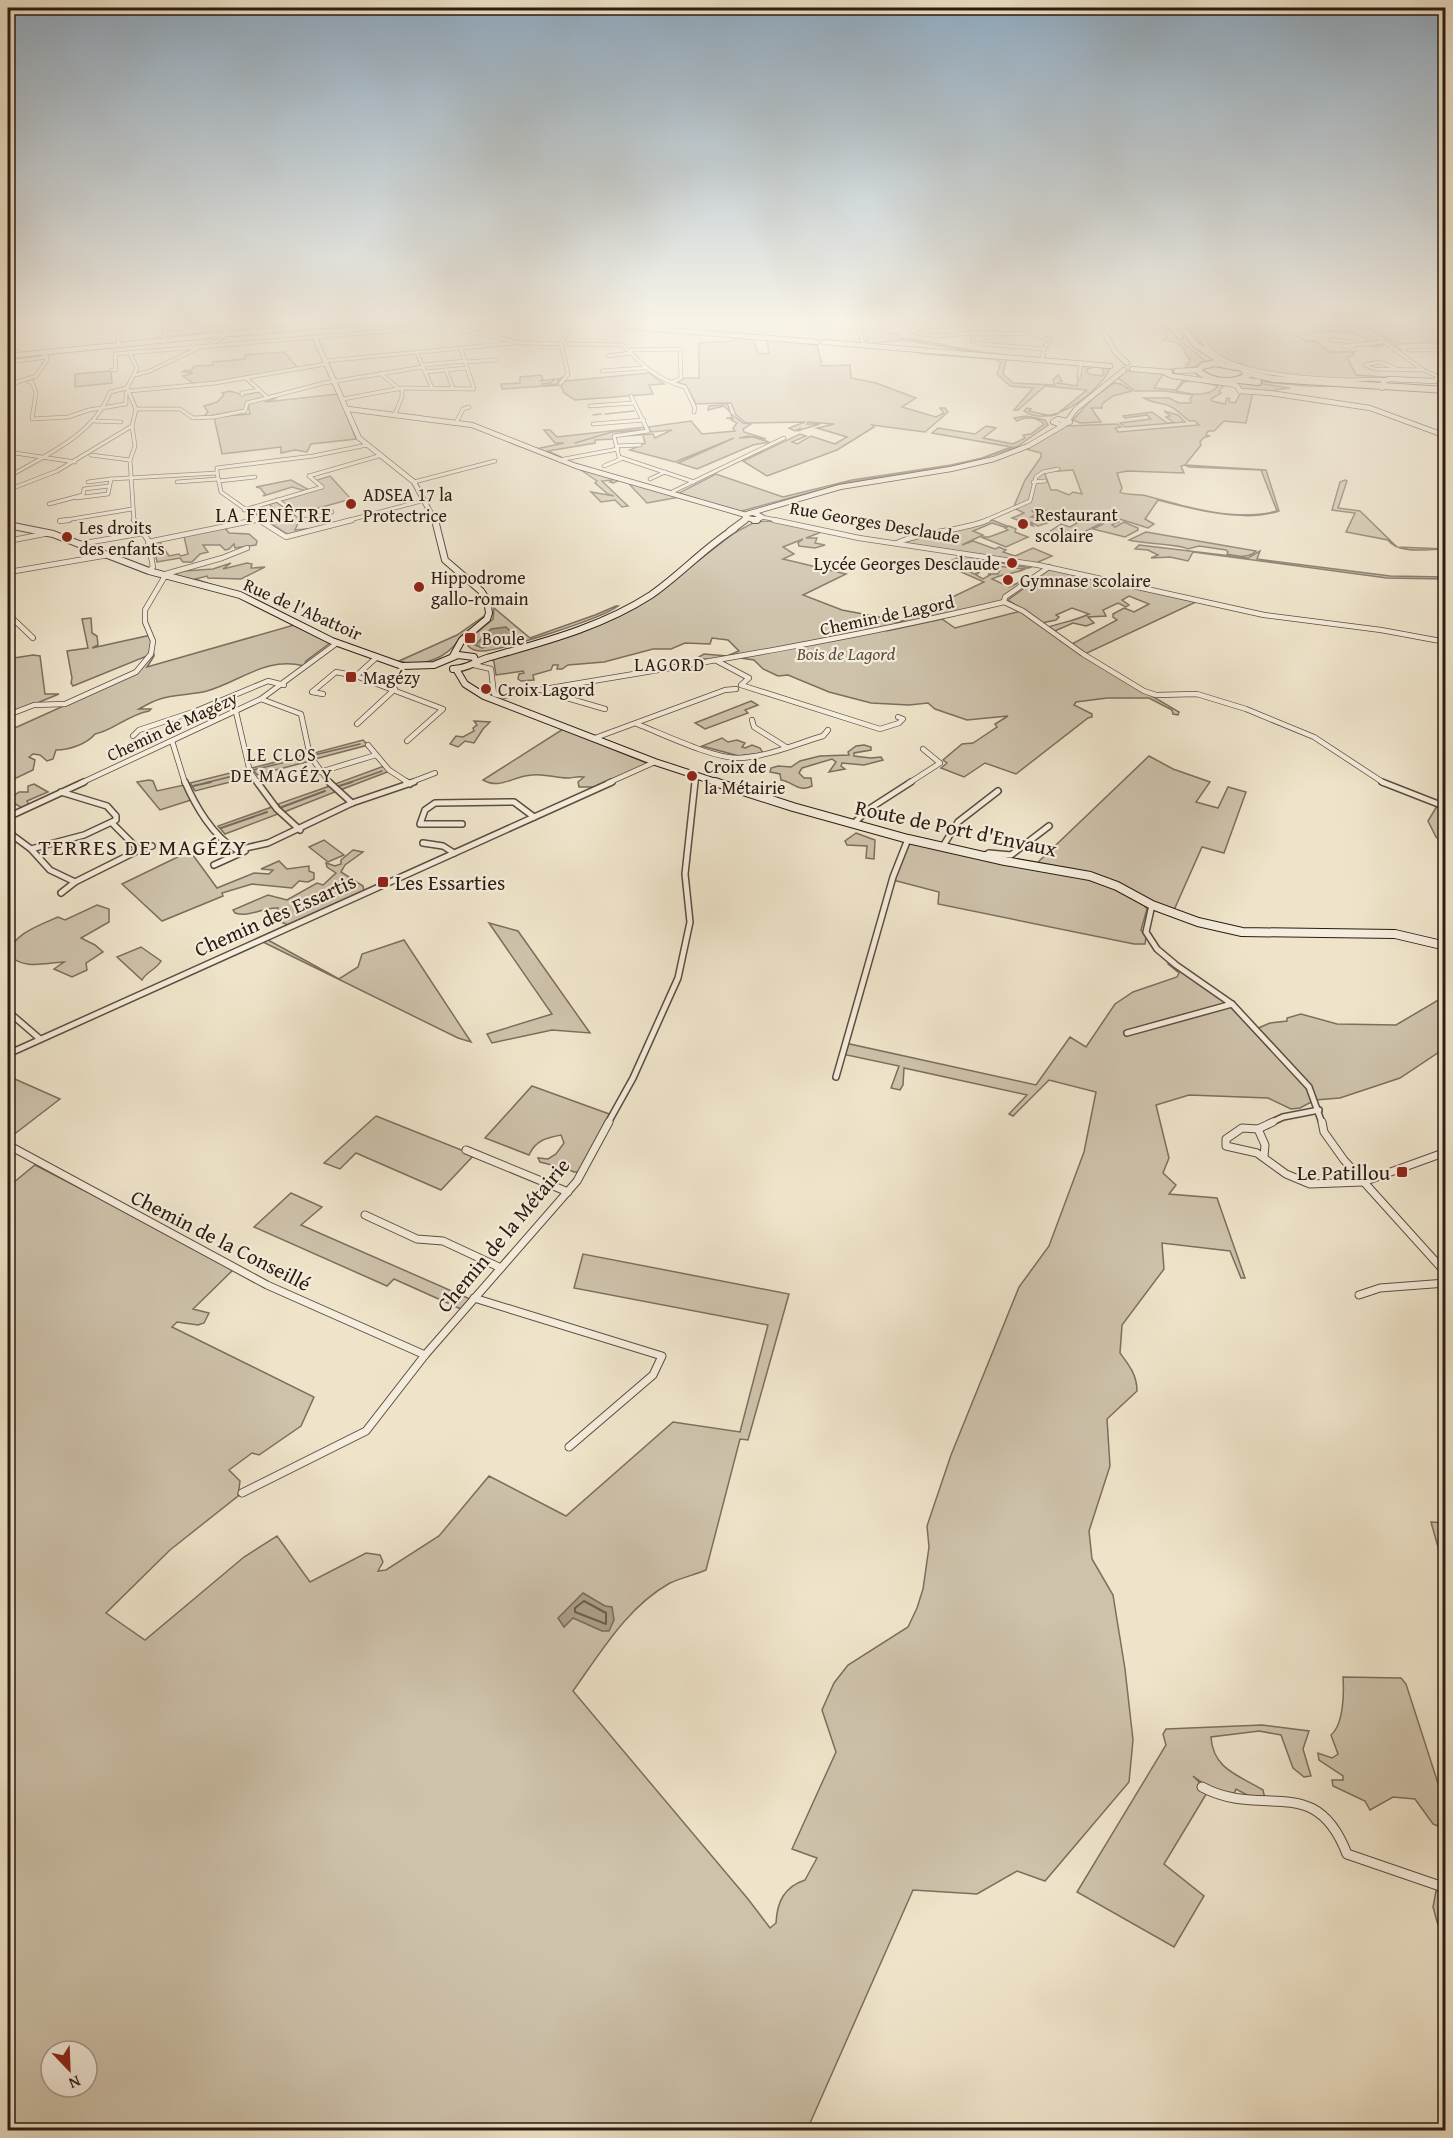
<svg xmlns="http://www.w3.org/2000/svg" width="1453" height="2138" font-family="'Gentium Book Plus',serif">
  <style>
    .green { fill: #cec2ab; stroke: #7c6e5e; stroke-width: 1.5; fill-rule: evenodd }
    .water { fill: #aca08b; stroke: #786b5a; stroke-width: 1.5 }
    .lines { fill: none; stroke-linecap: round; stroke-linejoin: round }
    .shore { stroke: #6c5e4e; stroke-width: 2 }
    .stream-far1 { stroke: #786b5a; stroke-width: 1.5 }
    .stream { stroke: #786b5a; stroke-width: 2 }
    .street-far4-casing { stroke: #5c4d3f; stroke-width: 4.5 }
    .street-far3-casing { stroke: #5c4d3f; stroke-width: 6 }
    .street-far2-casing { stroke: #5c4d3f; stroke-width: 8 }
    .street-far1-casing { stroke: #5c4d3f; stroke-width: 9 }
    .street-casing { stroke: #5c4d3f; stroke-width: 11 }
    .secondary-far2-casing { stroke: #2b1b11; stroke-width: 6 }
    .secondary-far1-casing { stroke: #2b1b11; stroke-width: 8 }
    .secondary-casing { stroke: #2b1b11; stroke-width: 10 }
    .primary-casing { stroke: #2b1b11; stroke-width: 8 }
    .highway-casing { stroke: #2b1b11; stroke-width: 2 }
    .street-far4 { stroke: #f5eddd; stroke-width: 3 }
    .street-far3 { stroke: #f5eddd; stroke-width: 4.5 }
    .street-far2 { stroke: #f5eddd; stroke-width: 5 }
    .street-far1 { stroke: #f5eddd; stroke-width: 7 }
    .street { stroke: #f5eddd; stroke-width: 9 }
    .secondary-far2 { stroke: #f5eddd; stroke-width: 4.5 }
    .secondary-far1 { stroke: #f5eddd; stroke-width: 6 }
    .secondary { stroke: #f5eddd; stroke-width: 8 }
    .primary { stroke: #efe4ca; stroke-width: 6 }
    .highway { fill: #efe4ca; fill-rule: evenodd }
    .poi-dot { fill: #8f2418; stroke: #f5eddd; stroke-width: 2 }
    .labels { text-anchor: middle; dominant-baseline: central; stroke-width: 4.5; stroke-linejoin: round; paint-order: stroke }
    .far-poi-label { font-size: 18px; fill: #2b1b11; stroke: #f5eddd; text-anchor: start }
    .far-street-label { font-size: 18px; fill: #2b1b11; stroke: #f5eddd }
    .far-park-label { font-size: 18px; font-style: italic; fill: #5c4d3f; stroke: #f5eddd }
    .far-neighbourhood-label { font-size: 18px; letter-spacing: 1.5px; fill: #2b1b11; stroke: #f5eddd }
    .far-quarter-label { font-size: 20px; letter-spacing: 1.5px; fill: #2b1b11; stroke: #f5eddd }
    .street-label { font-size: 21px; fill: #2b1b11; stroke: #f5eddd }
    .poi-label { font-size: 21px; fill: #2b1b11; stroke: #f5eddd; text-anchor: start }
    .neighbourhood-label { font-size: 22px; letter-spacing: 1.5px; fill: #2b1b11; stroke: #f5eddd }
  </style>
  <rect width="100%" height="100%" fill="#efe4ca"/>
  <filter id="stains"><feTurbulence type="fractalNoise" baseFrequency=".00333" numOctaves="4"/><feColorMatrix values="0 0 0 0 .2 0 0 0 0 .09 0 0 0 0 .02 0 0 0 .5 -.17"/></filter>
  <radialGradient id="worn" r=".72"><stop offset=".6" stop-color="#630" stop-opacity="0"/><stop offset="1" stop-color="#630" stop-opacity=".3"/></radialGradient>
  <g class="green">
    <polygon points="931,319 982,319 987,327 940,327 942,325 939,321"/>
    <path d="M1152 319H1162L1182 342 1207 362C1194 368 1186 371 1171 369L1186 370V364H1188L1190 359 1184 352V348L1175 342 1162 340 1168 338 1164 332 1168 331 1165 327 1160 326Z"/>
    <path d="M1183 319H1292L1310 324V321L1295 319H1340L1363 325 1353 319H1433L1445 329V342L1396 344 1395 345 1401 350H1396L1390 345 1393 342 1368 328 1383 345 1376 347 1364 344 1367 339C1348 327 1320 331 1298 336L1306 341H1316L1330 352H1354L1353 356 1347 357 1356 375 1399 378H1372L1380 380V383L1398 387 1306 386 1243 380 1250 376 1217 358H1223L1196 342 1181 321Z"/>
    <path d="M883 328 888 332 899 335V338C933 341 965 351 999 354L975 352 904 340 868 344 863 329Z"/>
    <polygon points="736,338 753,339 758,354 769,353 767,340 817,345 822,366 850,365 851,378 876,383 916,398 902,407 936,417 944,413 940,408 945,408 948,412 925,432 872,425 874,427 837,450 767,476 743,461 800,434 806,436 792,442 797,444 811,436 835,444 847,437 817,428 834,424 808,422 807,424 820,424 797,431 801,428 795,431 789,428 805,422 746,423 736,415 731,403 723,403 728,405 730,412 724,406 708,410 709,406 722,405 722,403 696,404 686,385 677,382 684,378 699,378 699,343 733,341"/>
    <polygon points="284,352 298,368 200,384 193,383 183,376 193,373 182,372 185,370 191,371 194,366 213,365 213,362 245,359 245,355"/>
    <path d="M925 352 1006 359 1003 374 1013 383 1055 385 1053 380 1058 375 1062 381 1058 383 1077 386 1080 364 1093 365 1091 368 1087 369V371L1089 374 1102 376 1104 374 1102 366 1110 369C1098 393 1050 430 1024 411L1027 408 1031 409 1029 411 1051 416 1057 414 1087 390 1045 386 1018 410H1014L1033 388 1010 386 997 374 1001 362 994 359 921 354Z"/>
    <path d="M1138 369 1163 374 1154 388 1176 390 1184 379 1166 376H1168L1197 379 1184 382 1176 391C1189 394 1209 398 1218 386L1201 382 1202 380 1225 384 1219 391 1221 393 1211 399 1212 401 1225 404 1227 398 1230 399 1229 402 1235 403 1242 391 1237 389V386L1222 382 1256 383 1290 388C1276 389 1267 393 1253 392L1246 423 1224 421 1214 431H1208L1206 435 1209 436 1203 438 1200 442 1201 445 1185 465 1266 470 1279 511C1245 523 1192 509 1158 500L1145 519 1154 524 1148 528 1116 518 1119 522 1112 525 1115 527 1124 522 1138 528V530L1125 537 1093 529 1103 524 1101 523 1069 540 1052 536 1053 535 1049 532 1061 524 1070 527 1077 523 1044 510 1039 509 1032 511 1037 514 1031 517 1053 521 1038 526 1030 522 1033 526 1012 518 1024 513 1014 508 1015 504 1025 480 1041 457V453L1026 449 1066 426 1117 424 1121 427 1115 428 1118 432 1199 425 1195 421H1189C1181 415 1178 409 1167 405 1157 402 1154 404 1144 398H1169L1179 403H1191L1190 399 1193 395 1164 391H1135L1118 378 1124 372ZM1185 465 1189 467 1261 470 1277 511C1236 522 1186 507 1147 496 1138 493 1126 496 1120 492L1122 488 1117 473 1127 471 1184 473 1181 466ZM1073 470 1082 494 1073 492 1069 495 1057 490H1051L1044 472Z"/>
    <polygon points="111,371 112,383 75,387 75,374"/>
    <polygon points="649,373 664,384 649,385 653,394 575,400 564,393 561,385 502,389 501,384 520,383 520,377 541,375 543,379 540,381 555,379 551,383 542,384 542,386 556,384 559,381 557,380 558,379 562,378 558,385 561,385 565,381"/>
    <polygon points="1114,383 1121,384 1132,391 1113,396 1102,404 1102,408 1091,408 1101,422 1080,423 1073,420 1092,399"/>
    <polygon points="230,391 243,395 260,392 265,397 277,398 265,402 338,394 356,439 311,444 307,452 295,450 281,453 281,447 222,454 214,417 250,414 248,404 253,402 246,404 244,410 208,416 204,416 208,412 204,406 217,402 224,395 222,393"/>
    <polygon points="1164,411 1178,415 1185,422 1125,427 1120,423 1151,419 1147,415 1125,418 1123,416 1152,412 1167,423 1173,422 1166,417 1170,416"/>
    <polygon points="731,414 743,423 751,424 743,429 744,432 766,439 748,436 739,438 753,437 769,442 753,445 697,469 678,463 734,438 675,462 630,450 645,443 643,435 617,436 653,434 655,438 672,430 651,432 648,427 691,421 702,434 735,431 733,428 737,423 731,420 734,419 726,418 732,418"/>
    <path d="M1026 416 1045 420 1048 425 1018 446 972 462 845 483 738 512 679 493 716 474 783 497 852 480 951 465 982 458 1011 447 932 433 938 428 975 434 986 426 996 428 983 438 1013 444 1025 438 1023 435 1031 434 1044 424C1034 414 1020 419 1017 421L1014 418Z"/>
    <polygon points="646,427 647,431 621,433 613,439 595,440 595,443 548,451 563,458 536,449 564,443 555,443 544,430 550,430 557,437"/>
    <polygon points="578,468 620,480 613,483 610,482 613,480 602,481 628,506 622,507 615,500 601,502 591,492 614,496 608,494 595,483 597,481"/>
    <polygon points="330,476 351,499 297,514 277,500 306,491 292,487 263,496 265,494 260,488 256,487 291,480 309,490 322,487 314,481"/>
    <path d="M1345 480 1347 481 1338 508 1360 511 1397 547 1445 549C1428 549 1399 555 1388 540L1346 532 1355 513 1332 510 1340 482Z"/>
    <polygon points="632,482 680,497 647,503 630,485"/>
    <polygon points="276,502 300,519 295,530 316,528 290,536 254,512 272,507 269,504"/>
    <polygon points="992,520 1007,526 1004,527 992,523 973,531 983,535 962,545 973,541 995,549 999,547 1006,550 1003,552 1015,556 1033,548 1052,556 1036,563 904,543 908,539"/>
    <path d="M769 521 824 531 806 538H817L815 543 825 545 815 548 799 546 798 543 803 539 783 547 794 554 783 559 846 574 803 595 842 610 884 618 898 623 984 582 943 564 964 555 1033 566 1029 568 984 560 965 562 958 560 952 563 974 574 980 572 976 575 983 579 990 575 988 574H998L1000 570 995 566 1025 569C1012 575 1003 573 992 579L1009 587 1020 582 1023 583 1005 597 1004 602 886 631 942 619 955 628 1021 611 1081 654 1179 712 1178 715 1173 714 1172 710 1149 698H1107L1076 702 1074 705 1092 714V717L1088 718 1016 774 985 763 964 777 941 768 947 763 943 760 962 744 973 743 997 727 995 724 1008 716 967 720 935 709 928 703 909 705 871 703 829 692 788 675 778 676 763 669 754 660 733 657 711 660 697 658 704 654 727 656 739 651 728 640 712 638 710 644 685 643 671 649H653L604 662 568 665 562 669H557L558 665H553L551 670 533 675 534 680 521 681 518 679 519 674 524 673 523 671 496 675 494 662 492 659 588 627 650 598 734 533 755 522Z"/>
    <polygon points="1009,526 1016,529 1015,532 1028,537 1006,547 981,537 989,537 1008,530 1005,528"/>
    <polygon points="225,528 229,533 249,534 257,541 256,545 235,548 234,544 229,549 225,550 220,545 203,545 208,552 200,554 192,562 183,562 180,558 157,562 153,543 160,542 169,556 179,554 181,556 188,554 184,536"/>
    <path d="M1146 532 1256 551C1248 559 1237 556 1227 554L1228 552 1226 550 1199 546 1188 549C1181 544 1144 544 1129 540Z"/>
    <polygon points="1139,545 1248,558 1260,551 1257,559 1390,576 1445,577 1445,579 1387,578 1193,552 1188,561 1170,557 1151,558 1158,555 1148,550 1135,549"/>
    <polygon points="231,563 223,569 247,563 252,564 251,568 265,567 241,579 208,578 207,576 195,579 222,588 172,575 184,571 213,569"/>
    <path d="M1050 569 1196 602 1085 654 1070 645 1117 620 1113 617V614L1124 608 1134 612 1149 604 1129 596 1122 600 1129 605 1126 607 1118 603 1103 610 1106 616 1088 617 1094 623 1086 626 1073 623 1055 631 1049 627C1063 622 1075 621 1089 614L1072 608 1056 615 1059 617 1056 620 1042 623 1008 600Z"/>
    <path d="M616 606H618C603 618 501 651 481 651 475 651 472 650 468 646L474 635 493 619 494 608 530 638 595 615Z"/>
    <path d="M483 617C480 626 469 630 462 635 458 639 456 644 453 647 439 661 418 667 399 661L457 635Z"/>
    <path d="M91 618 92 633 97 636 98 645 92 648 151 635V654H154V656L147 667 294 625 330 643 306 661 304 666C267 656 241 681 207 691 192 695 174 694 160 699 153 701 146 705 139 709H151L149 711C127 715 113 731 95 734 87 744 69 750 56 750L53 759 47 761 40 755 33 754 29 757 35 760 33 770 12 780H8V731L137 673 149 655 73 686 71 683 72 678 67 651 88 648 82 619Z"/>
    <polygon points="33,655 40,656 45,694 59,694 8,715 8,659"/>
    <polygon points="751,701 758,705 745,710 748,713 705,729 695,723"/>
    <polygon points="474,721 490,722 483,729 474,743 465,741 458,747 450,744 456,736 463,737 474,731 473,728 477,725"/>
    <path d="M563 729 649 764 598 787H579L578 782 584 777C578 776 576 777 570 778 557 779 545 773 532 775 513 776 500 790 483 780Z"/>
    <polygon points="722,738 728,742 737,740 745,743 742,747 745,748 752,745 760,748 763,753 739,756 702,746"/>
    <polygon points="363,740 368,745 315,759 314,753"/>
    <path d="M864 745 871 747V750L854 753V756L871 758 881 757 883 760 864 765 842 763 841 766 845 769 829 772 836 762 832 759 802 768 799 773 804 778H811L812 786C798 793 794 782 781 780L780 774 770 772 771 768 778 766 791 767 800 761 820 756 849 755 848 752 856 746Z"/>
    <polygon points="307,754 310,761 257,775 252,768"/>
    <polygon points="1149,756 1173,769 1210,782 1196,802 1218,808 1228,787 1246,792 1224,853 1202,847 1174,910 1160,906 1100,876 1035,865"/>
    <polygon points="384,766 390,771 340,790 335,784"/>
    <polygon points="246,769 250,777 195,791 190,783"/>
    <polygon points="149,780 153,781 157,791 184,785 191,800 160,810 137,782"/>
    <polygon points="34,784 48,792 27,801 29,805 22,808 14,803 8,809 8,800 19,792 28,792 28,786"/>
    <polygon points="330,786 335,792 284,812 278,804"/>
    <polygon points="1437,806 1442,808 1441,828 1445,832 1445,844 1436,837 1428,821"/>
    <polygon points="272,807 278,814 225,834 218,826"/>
    <polygon points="856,833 875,840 874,859 866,858 867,846 847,845 845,841"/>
    <polygon points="324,840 344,855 328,862 309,847"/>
    <polygon points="908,842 1104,883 1144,905 1147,909 1141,930 1146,937 1145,944 1134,944 938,904 939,892 893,880"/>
    <path d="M353 850 363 852 345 865 341 872 363 886 364 891 288 925 276 920 278 908C263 907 249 918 235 913L233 910 268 895 287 900 317 883 323 885 336 873 327 867 326 863 335 866 341 864V860Z"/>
    <polygon points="190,851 217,888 254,873 269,874 273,870 261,869 279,861 287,869 309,866 309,871 314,873 314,879 308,882 299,881 292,888 252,884 222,893 223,896 162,921 122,884"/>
    <path d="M97 905 109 909V922L81 938 95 945 103 952 86 963 87 970 72 977 54 969 64 962C43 963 26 970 8 955 12 934 40 925 58 917L65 920Z"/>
    <polygon points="489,923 518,931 590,1033 552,1030 492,1043 487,1034 552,1014"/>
    <polygon points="268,940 339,979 358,967 362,954 404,940 471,1042 458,1038 263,942"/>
    <path d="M141 947 161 961C156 970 147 971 142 980L117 957Z"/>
    <path d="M1170 963 1207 984 1256 1029 1270 1023 1287 1021V1018L1301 1014 1337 1024 1396 1025 1445 996V1048L1400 1078 1340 1098 1315 1100 1300 1108 1291 1109 1268 1098 1189 1095 1156 1105 1169 1158 1163 1173 1176 1185 1169 1194 1217 1198 1245 1278H1241L1230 1251 1162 1243 1164 1269 1122 1325 1120 1353C1129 1365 1137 1375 1137 1391L1107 1419 1110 1466 1089 1531 1092 1559 1113 1595 1125 1669 1133 1740 1129 1782 1045 1881 1017 1871 977 1894 913 1890 807 2130H8V1187L35 1165 235 1268 193 1309 209 1313 204 1323 198 1325 177 1322 172 1327 314 1397 301 1426 259 1455 252 1453 229 1470 240 1481 238 1496 170 1550 106 1613 145 1640 244 1557 277 1536 310 1582 366 1553 380 1555 383 1562 378 1571 386 1570 439 1536 489 1476 566 1516 673 1422 740 1432 768 1325 574 1288 583 1254 789 1294 748 1440 740 1439 706 1570C694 1575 681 1578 670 1583 627 1607 601 1652 573 1691L748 1899 770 1928 776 1923C777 1902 784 1887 805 1880L817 1858 792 1849 836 1752 822 1710 834 1683 848 1665 908 1627 917 1608 923 1589 929 1547 927 1526 951 1455 1019 1287 1049 1246 1084 1152 1096 1092 1049 1080 1013 1116 1009 1114 1027 1095 904 1068 903 1085 900 1090 891 1088 899 1066 842 1054 845 1043 1036 1085 1070 1037 1086 1047 1115 1004 1133 992 1177 977 1179 973 1168 964ZM51 2051H87V2087H51Z"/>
    <polygon points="8,1076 60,1099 8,1139"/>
    <path d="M532 1086 612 1115 582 1172H574L563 1167 552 1171V1165L540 1162 538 1158 548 1159 556 1154 564 1143 561 1135C546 1138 536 1140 529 1155L485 1138Z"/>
    <polygon points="376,1116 474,1155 441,1190 356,1153 340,1169 324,1163"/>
    <polygon points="291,1193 322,1207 301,1225 470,1299 461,1309 394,1279 387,1286 254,1227"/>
    <polygon points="1431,1522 1445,1523 1445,1572"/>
    <path d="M1343 1677 1401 1678 1406 1684 1445 1805V1829L1433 1824 1415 1799 1393 1797 1370 1810 1365 1801 1333 1786 1332 1780H1343V1776L1319 1760 1318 1753 1332 1758 1338 1754 1331 1735C1344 1724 1344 1692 1343 1677Z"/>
    <path d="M1262 1725 1309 1731 1303 1749 1311 1776 1304 1777 1293 1768 1281 1735 1259 1731 1211 1737C1213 1769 1238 1775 1263 1790L1265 1799 1251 1797 1236 1789 1234 1794 1208 1787 1193 1776 1208 1791 1164 1864 1204 1896 1174 1947 1077 1892 1166 1745 1163 1734 1166 1729Z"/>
    <polygon points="1436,1891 1445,1893 1445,1929 1438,1925 1433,1907"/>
  </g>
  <g class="water">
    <polygon points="506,627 517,638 482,648 475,645 491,629"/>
    <polygon points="583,1593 605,1606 612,1607 614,1620 609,1631 602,1631 573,1618 564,1627 558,1618"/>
  </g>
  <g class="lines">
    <polygon class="shore" points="584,1601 606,1613 606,1624 575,1612 575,1608"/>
    <g class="stream-far1">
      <polyline points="605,414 634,411"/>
      <polyline points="593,415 601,414"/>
      <polyline points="575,443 612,432 640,430"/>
      <polyline points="314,755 360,744"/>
      <polyline points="253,770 302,758"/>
      <polyline points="205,783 241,774"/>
      <polyline points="348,783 382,771"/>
    </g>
    <g class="stream">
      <polyline points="193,786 211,782"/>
      <polyline points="339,786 352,782"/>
      <polyline points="282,807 325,791"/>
      <polyline points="221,828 267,812"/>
    </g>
    <defs>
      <g id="street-far4">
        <polyline points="667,319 672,331"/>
        <polyline points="1000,319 1029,327 1031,334"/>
        <path d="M1193 319C1198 328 1201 340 1208 348 1233 375 1313 379 1349 380 1362 380 1374 378 1386 380"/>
        <polyline points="1319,319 1361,325 1423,370 1439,377"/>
        <polyline points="733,320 763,319"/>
        <polyline points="856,320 864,346"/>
        <polyline points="765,322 760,326 767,338"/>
        <polyline points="766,323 803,322 846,327 907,325 917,333 935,336 974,333 1031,334 1050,340 1044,349 1042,359"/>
        <polyline points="1020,324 1033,319"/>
        <path d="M457 329 522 343 623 345C644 367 656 379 685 387L695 408 694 412"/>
        <polyline points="251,332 267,319"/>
        <polyline points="974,333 973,341 981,344 1044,349"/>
        <polyline points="164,334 229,328"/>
        <polyline points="1331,340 1354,342"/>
        <polyline points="165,341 164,326 236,322 235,325"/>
        <polyline points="118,345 118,337 131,319"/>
        <polyline points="207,346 227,335"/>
        <polyline points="630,350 680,349 681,378 673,382"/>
        <polyline points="1355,350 1344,346 1383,342"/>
        <polyline points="1409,350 1446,350"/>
        <polyline points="8,352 17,351"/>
        <polyline points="417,353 432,388"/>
        <polyline points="608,356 631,353"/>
        <polyline points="325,361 515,343"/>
        <polyline points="8,362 47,357"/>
        <polyline points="465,362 496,360"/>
        <polyline points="423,365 465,361"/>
        <polyline points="1395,368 1380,362 1365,365 1374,369 1423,370"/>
        <polyline points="112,370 116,370 115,354 507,321"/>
        <polyline points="446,370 453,388"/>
        <polyline points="602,371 644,368"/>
        <polyline points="425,372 467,368"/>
        <polyline points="380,373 399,389"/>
        <polyline points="135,375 150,371 198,348"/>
        <polyline points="1079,376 1081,362"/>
        <polyline points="246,378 268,398"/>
        <polyline points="29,382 32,382 36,393 32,419 68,417 89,410 126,404 126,393 129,391"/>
        <polyline points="560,384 568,374 561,343 573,324"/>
        <polyline points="8,385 36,376 47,360 45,353"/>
        <polyline points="127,388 136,409 132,426 135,446 130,460 134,521"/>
        <polyline points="127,388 137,368 129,352"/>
        <polyline points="129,391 215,383 326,364"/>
        <polyline points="242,395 242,393 259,390"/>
        <polyline points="631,396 648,431 614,436 619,457 694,482"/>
        <polyline points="343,399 402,388 474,389 461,349"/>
        <polyline points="590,406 633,403"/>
        <polyline points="136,409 180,409 193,418 214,417 245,411 247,403 324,383 423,367"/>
        <polyline points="395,414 402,397 402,388"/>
        <polyline points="94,421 121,422"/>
        <polyline points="456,423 463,409 469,407"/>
        <polyline points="593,424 644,420"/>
        <polyline points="617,446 640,445"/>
        <polyline points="8,452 75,462"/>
        <polyline points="91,455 130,460"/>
        <polyline points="559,460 618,449"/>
        <polyline points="604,466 621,459"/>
        <polyline points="217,473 221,492 262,521"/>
        <polyline points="217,473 217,468 313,456 367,445"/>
        <polyline points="309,476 382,455"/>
        <polyline points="309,476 322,487"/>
        <path d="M8 477C46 455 94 435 110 392L127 388"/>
        <polyline points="650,479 665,472"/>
        <polyline points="219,481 255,477"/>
        <polyline points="88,482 111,479"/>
        <polyline points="177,482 218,479"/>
        <polyline points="414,482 495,461"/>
        <polyline points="1033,482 1045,481"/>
        <polyline points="8,490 57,471 132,426"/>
        <polyline points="672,492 784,438"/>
        <polyline points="76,498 108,494 111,479 217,473"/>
        <polyline points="277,500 305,520 332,512"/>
        <polyline points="49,504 83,495 84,489 109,486"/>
        <polyline points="244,510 322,487"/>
        <polyline points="762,517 781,521"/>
        <polyline points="60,521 132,509"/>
        <polyline points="249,521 259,519"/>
        <polyline points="346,521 425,500"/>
        <polyline points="984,521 1030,501 1036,477 1043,472 1058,469"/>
      </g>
      <g id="street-far3">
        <polyline points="134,520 148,540 153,567 149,571"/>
        <polyline points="259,520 286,537 352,520"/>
        <polyline points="304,520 307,520"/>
        <polyline points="774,520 859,538 1038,565 1264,615 1381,630 1446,642"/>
        <polyline points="60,521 69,520"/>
        <polyline points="8,541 49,533"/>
        <polyline points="148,542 256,520"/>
        <path d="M897 543C926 530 959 532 988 520"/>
        <polyline points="80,544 143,533"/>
        <polyline points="8,561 10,616 33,638"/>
        <polyline points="9,572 108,555"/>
        <polyline points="162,575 222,558 247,548"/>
        <polyline points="1004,602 1023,611 1083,654 1144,691 1156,695 1197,694 1246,709 1314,737 1384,783"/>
        <polyline points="377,657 356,676 443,709 407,741"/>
        <polyline points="717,661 749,678 741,685 880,729 899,723 903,719 898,717"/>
        <path d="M474 665 491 669 494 694 502 696C670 668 838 642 1004 602L1005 597 1049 567"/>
        <polyline points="543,691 605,709"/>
        <polyline points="323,694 312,692 336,672 356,676"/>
        <polyline points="261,699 301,714 310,756 330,783"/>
        <polyline points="236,712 250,772 258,783"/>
        <polyline points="8,715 34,705 65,704 136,672 151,654 153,641 145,622 145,610 165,576"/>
        <polyline points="752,720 754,727 786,747"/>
        <polyline points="357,724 395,689"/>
        <path d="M637 724C663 734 712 758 738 758 767 757 796 744 823 736L828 730"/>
        <polyline points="133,736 139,730 196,711 268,681 284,685"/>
        <polyline points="595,738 725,690 736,689"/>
        <polyline points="172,741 185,783"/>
        <polyline points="368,745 389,770 409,783"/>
        <polyline points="320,772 376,755"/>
        <polyline points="81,783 261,699 337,643"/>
        <polyline points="409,783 435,773"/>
        <polyline points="608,783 655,762"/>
        <polyline points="695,783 696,775"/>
        <polyline points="909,783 940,763 923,749"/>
      </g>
      <g id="street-far2">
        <path d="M185 782C195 805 213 837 237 850L268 843 352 803 414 782"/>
        <polyline points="257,782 277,809 300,830"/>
        <polyline points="329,782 352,803"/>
        <polyline points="406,782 410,784"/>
        <polyline points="1382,782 1446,807"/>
        <polyline points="8,817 84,782"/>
        <polyline points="462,824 420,824 425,810 435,803 514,802 534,817"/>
        <polyline points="853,824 869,809 911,782"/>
        <polyline points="8,832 31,849 84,835 116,820 116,816 107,806 61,792"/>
        <polyline points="423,843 443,846 454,853"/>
        <polyline points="943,846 958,822 998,791"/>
        <polyline points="31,849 50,870 75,882 139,850 112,823"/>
        <polyline points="139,850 152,846"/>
        <polyline points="984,856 989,853 1011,855 1049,826"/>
        <polyline points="214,865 245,851"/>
        <polyline points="61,893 75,882"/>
        <polyline points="1152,905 1146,932 1157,949 1176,965 1232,1004 1309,1087 1322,1123"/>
        <polyline points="11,1014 40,1039"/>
        <polyline points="1127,1033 1232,1004"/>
        <polyline points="8,1054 612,782"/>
        <polyline points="836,1077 893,877 908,839"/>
        <polyline points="608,1123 633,1078 678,978 690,922 685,874 695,782"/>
        <polyline points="1270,1123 1283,1117 1319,1110"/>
      </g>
      <g id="street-far1">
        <polyline points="1322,1122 1324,1132 1344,1160 1446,1273"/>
        <polyline points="1258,1129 1242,1128 1226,1139 1226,1146 1257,1153 1286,1174 1310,1184 1363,1182 1446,1152"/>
        <polyline points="8,1145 267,1285 425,1355"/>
        <polyline points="466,1150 568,1192"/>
        <polyline points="1264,1156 1265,1145 1258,1129 1273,1122"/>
        <polyline points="365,1215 417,1239 443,1241 501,1268"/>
        <polyline points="1359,1295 1380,1288 1446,1283"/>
        <polyline points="474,1298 662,1356 653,1375 569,1447"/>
        <polyline points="242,1493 366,1431 425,1355 577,1181 609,1122"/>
      </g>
      <path id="street" d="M1202 1787C1264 1820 1315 1771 1347 1854L1446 1888"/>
      <g id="secondary-far2">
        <polyline points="1096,319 1116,353 1127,363"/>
        <polyline points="556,321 817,342"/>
        <polyline points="226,332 239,319"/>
        <polyline points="234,334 356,323 551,319 556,321 548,323 546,320"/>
        <polyline points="315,338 359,438 414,482 435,521"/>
        <polyline points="824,342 1110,366"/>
        <polyline points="8,356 237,333"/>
        <polyline points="1132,369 1170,372"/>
        <polyline points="1176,371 1198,370"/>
        <polyline points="1164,372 1172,376 1231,384 1237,386 1240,391 1270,393 1370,408 1446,436"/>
        <polyline points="1382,388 1383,381 1390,379 1435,381 1446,370"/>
        <polyline points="348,409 472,425 576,466 746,515"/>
        <polygon points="1058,419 1070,422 1061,425 1053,422"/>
        <polyline points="1068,420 1076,409 1124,370"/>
        <polyline points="747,518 756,520 762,517 754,513"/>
        <polyline points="743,521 747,518 745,517 747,514 840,487 951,469 994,459 1028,446 1064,425"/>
      </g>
      <g id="secondary-far1">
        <polyline points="435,520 445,560 481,591 487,600 489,613 487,619 462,640 453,656"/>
        <polyline points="754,520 757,520"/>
        <polyline points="8,525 53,534 149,571 240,595 332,641 402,666 434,665 458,655 474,657 476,662"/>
        <polyline points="730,531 745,520"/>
        <path d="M453 669C470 668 473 662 487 658 543 642 602 627 651 595 680 575 704 548 734 529"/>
        <polyline points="456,669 465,684 484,696 655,762 719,783"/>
      </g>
      <polyline id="secondary" points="715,782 793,807 908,839 1005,861 1090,876 1117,886 1152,905 1198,922 1242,932 1395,934 1446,946"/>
      <g id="primary">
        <polyline points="1177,319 1195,344 1222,362"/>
        <path d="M1215 363 1242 368 1248 375C1232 385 1212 382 1198 371L1202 366Z"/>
        <polyline points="1248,373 1273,379 1446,390"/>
        <polyline points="1238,380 1258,382"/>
      </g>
      <polygon id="highway" points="1161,319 1167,319 1183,337 1183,339 1179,339"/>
    </defs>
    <use href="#street-far4" class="street-far4-casing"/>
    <use href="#street-far3" class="street-far3-casing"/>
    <use href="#street-far2" class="street-far2-casing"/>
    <use href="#street-far1" class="street-far1-casing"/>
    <use href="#street" class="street-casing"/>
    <use href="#secondary-far2" class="secondary-far2-casing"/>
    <use href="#secondary-far1" class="secondary-far1-casing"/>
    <use href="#secondary" class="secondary-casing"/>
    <use href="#primary" class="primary-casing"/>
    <use href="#highway" class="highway-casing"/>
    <use href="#street-far4" class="street-far4"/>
    <use href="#street-far3" class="street-far3"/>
    <use href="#street-far2" class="street-far2"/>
    <use href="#street-far1" class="street-far1"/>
    <use href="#street" class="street"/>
    <use href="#secondary-far2" class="secondary-far2"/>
    <use href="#secondary-far1" class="secondary-far1"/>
    <use href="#secondary" class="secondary"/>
    <use href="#primary" class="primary"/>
    <use href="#highway" class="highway"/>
  </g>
  <linearGradient id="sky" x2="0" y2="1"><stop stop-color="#90acc3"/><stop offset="0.52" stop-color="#f8f3e7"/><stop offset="1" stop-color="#f8f3e7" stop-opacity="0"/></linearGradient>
  <rect width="1453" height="618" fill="url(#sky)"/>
  <g class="poi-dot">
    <circle cx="351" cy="504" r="6"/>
    <circle cx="1023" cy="524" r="6"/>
    <circle cx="67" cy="537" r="6"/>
    <circle cx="1012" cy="563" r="6"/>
    <circle cx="1008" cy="580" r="6"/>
    <circle cx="419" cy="587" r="6"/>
    <rect x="464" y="632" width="12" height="12" rx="3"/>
    <rect x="345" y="671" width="12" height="12" rx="3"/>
    <circle cx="486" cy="689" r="6"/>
    <circle cx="692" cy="776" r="6"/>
    <rect x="377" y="876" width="12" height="12" rx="3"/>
    <rect x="1396" y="1166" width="12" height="12" rx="3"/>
  </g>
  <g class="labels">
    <g class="far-poi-label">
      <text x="363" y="494">ADSEA 17 la<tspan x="363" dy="21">Protectrice</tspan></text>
      <text x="1035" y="514">Restaurant<tspan x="1035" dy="21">scolaire</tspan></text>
      <text x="79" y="527">Les droits<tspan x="79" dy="21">des enfants</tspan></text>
      <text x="1000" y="563" text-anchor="end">Lycée Georges Desclaude</text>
      <text x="431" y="577">Hippodrome<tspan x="431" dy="21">gallo-romain</tspan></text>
      <text x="1020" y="580">Gymnase scolaire</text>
      <text x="482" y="638">Boule</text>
      <text x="363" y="677">Magézy</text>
      <text x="498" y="689">Croix Lagord</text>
      <text x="704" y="766">Croix de<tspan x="704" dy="21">la Métairie</tspan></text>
    </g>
    <g class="far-street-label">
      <text transform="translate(875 522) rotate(10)">Rue Georges Desclaude</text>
      <text transform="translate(303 609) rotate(24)">Rue de l'Abattoir</text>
      <text transform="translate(887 615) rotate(-12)">Chemin de Lagord</text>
      <text transform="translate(172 726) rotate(-25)">Chemin de Magézy</text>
    </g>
    <g class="far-park-label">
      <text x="846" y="653">Bois de Lagord</text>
    </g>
    <g class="far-neighbourhood-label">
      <text x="670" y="664">LAGORD</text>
      <text x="282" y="754">LE CLOS<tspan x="282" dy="21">DE MAGÉZY</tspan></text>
    </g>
    <g class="far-quarter-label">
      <text x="274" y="514">LA FENÊTRE</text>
    </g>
    <g class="street-label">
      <text transform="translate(956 828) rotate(12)">Route de Port d'Envaux</text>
      <text transform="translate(275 915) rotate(-24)">Chemin des Essartis</text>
      <text transform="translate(503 1235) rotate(-50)">Chemin de la Métairie</text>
      <text transform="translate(221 1240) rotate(27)">Chemin de la Conseillé</text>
    </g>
    <g class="poi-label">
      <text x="395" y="882">Les Essarties</text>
      <text x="1390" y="1172" text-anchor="end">Le Patillou</text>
    </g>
    <g class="neighbourhood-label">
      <text x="143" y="847">TERRES DE MAGÉZY</text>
    </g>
  </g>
  <rect width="1453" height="2138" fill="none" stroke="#efe4ca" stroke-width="30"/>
  <rect x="9" y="9" width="1435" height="2120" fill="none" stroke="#2b1b11" stroke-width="3"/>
  <rect x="15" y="15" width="1423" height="2108" fill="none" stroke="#2b1b11" stroke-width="1.5"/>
  <g transform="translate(69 2069) rotate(157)"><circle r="28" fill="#f5eddd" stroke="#a4998b" stroke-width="1.5"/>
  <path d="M0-4.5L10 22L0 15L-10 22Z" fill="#8f2418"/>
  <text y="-9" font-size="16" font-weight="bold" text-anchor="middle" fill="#2b1b11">N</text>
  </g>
  <rect width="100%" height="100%" filter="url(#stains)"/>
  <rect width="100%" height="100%" fill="url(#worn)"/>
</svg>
